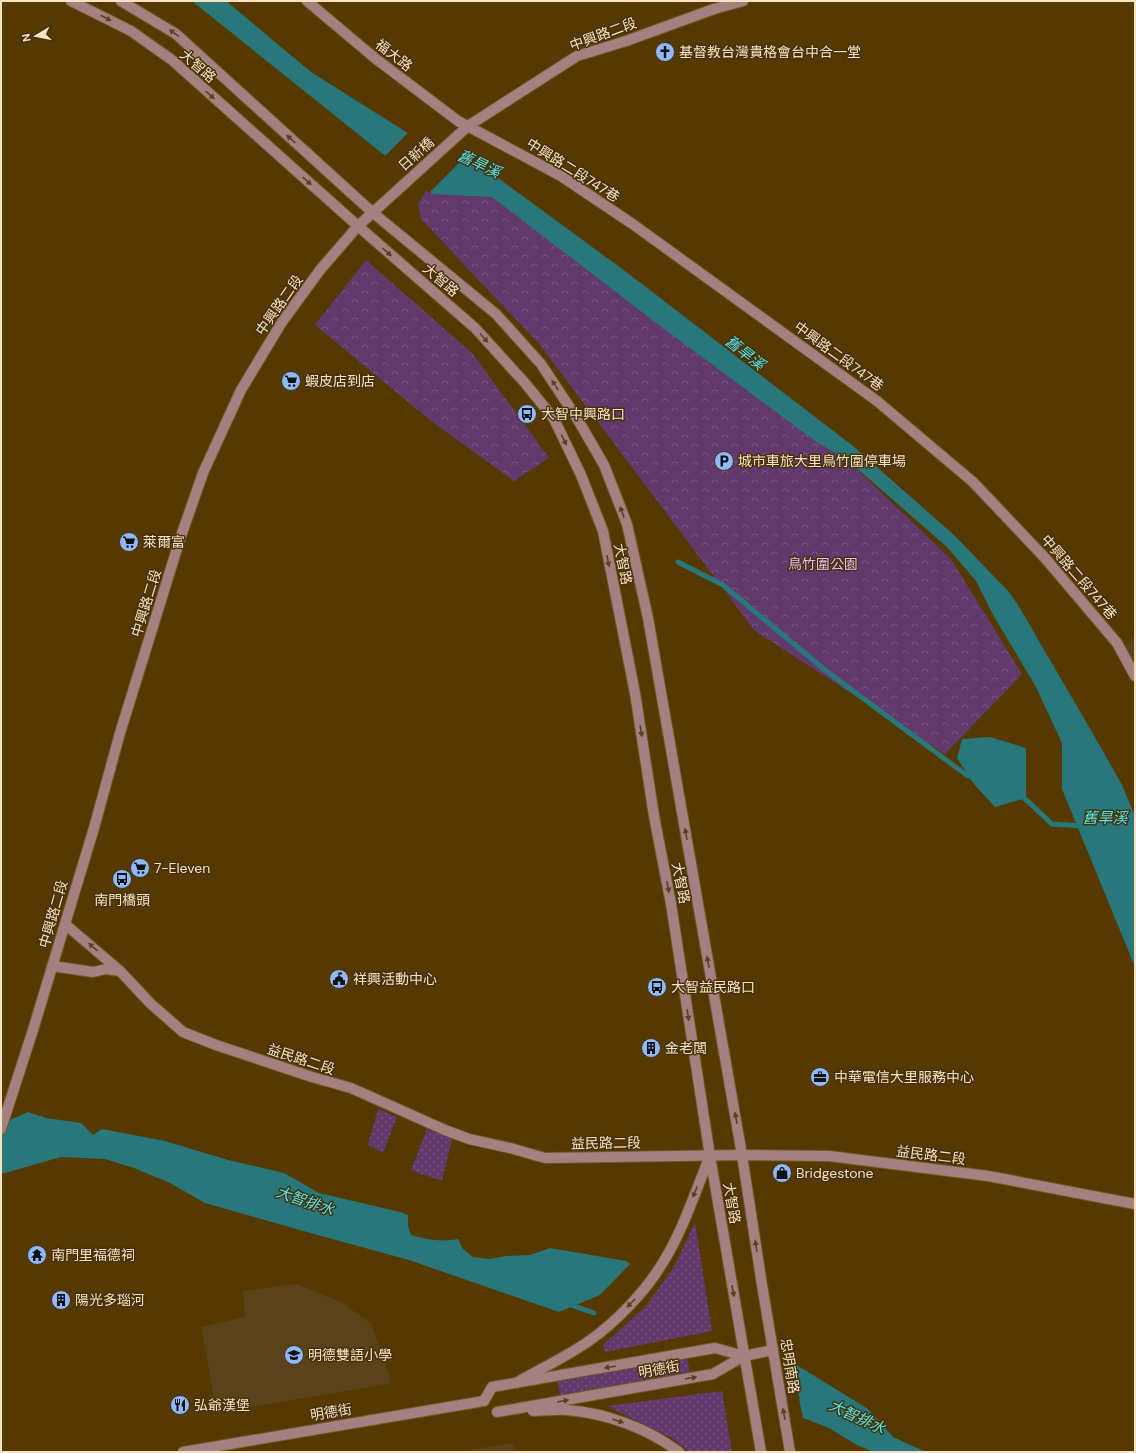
<svg xmlns="http://www.w3.org/2000/svg" width="1136" height="1453" font-family="'DM Sans','Noto Sans TC',sans-serif">
  <style>
    .built { fill: #5a431b }
    .grass { fill: url(#grass-dots) }
    .park { fill: url(#park-crowns) }
    .water { fill: #28787b }
    .pier { fill: #553900 }
    .lines { fill: none; stroke-linecap: round; stroke-linejoin: round }
    .stream { stroke: #28787b; stroke-width: 5 }
    .minor-casing { stroke: #725723; stroke-width: 12 }
    .minor { stroke: #a48180; stroke-width: 10 }
    .oneway { fill: #584123 }
    .labels { text-anchor: middle; dominant-baseline: central; stroke-width: 3; stroke-linejoin: round; paint-order: stroke }
    .street-label { font-size: 14px; fill: #f7e2c2; stroke: #45310c }
    .poi-label { font-size: 14px; fill: #f7e2c2; stroke: #45310c; text-anchor: start }
    .park-label { font-size: 14px; fill: #eabbf6; stroke: #45310c }
    .water-label { font-size: 15px; font-style: italic; fill: #53e9ef; stroke: #45310c }
  </style>
  <defs>
    <pattern id="grass-dots" width="8" height="8" patternUnits="userSpaceOnUse"><rect width="8" height="8" fill="#62396c"/><path d="M2 2h.1M6 6h.1" fill="none" stroke="#79557f" stroke-width="1.8" stroke-linecap="round"/></pattern>
    <pattern id="park-crowns" width="20" height="18" patternUnits="userSpaceOnUse"><rect width="20" height="18" fill="#62396c"/><path d="M2 6a3 3 0 1 1 6 0M12 15a3 3 0 1 1 6 0" fill="none" stroke="#79557f"/></pattern>
  </defs>
  <rect width="100%" height="100%" fill="#553900"/>
  <g class="built">
    <polygon points="1135,636 1135,665 1124,646"/>
    <polygon points="297,1284 341,1302 371,1323 392,1383 217,1413 201,1327 245,1317 243,1291"/>
    <polygon points="511,1443 519,1452 457,1452"/>
  </g>
  <g class="grass">
    <polygon points="378,1109 397,1117 383,1153 368,1145"/>
    <polygon points="427,1129 452,1139 442,1181 411,1170"/>
    <polygon points="695,1222 712,1331 605,1352 603,1345 645,1307 674,1267"/>
    <polygon points="687,1357 690,1374 560,1396 557,1380"/>
    <polygon points="722,1391 732,1452 689,1452 672,1438 607,1406"/>
  </g>
  <g class="park">
    <polygon points="465,183 517,210 845,458 951,559 1022,674 945,754 755,631 540,345 421,219 418,204 426,190"/>
    <polygon points="366,260 473,354 549,458 514,481 435,424 315,325"/>
  </g>
  <g class="water">
    <polygon points="192,1 226,1 311,72 414,137 479,164 629,274 853,446 954,535 1009,592 1018,605 1100,746 1122,785 1135,816 1135,967 1062,789 1062,743 1036,687 992,613 976,581 947,547 845,458 818,443 659,325 492,197 433,194"/>
    <polygon points="990,737 1026,748 1026,798 995,807 973,783 957,758 962,739"/>
    <path d="M28 1112 46 1118 81 1123 93 1135 102 1129 165 1141 228 1160 284 1173 319 1193 400 1212 408 1215V1226L411 1235C428 1240 441 1242 458 1239L463 1249 473 1257 490 1259 505 1256 530 1255 550 1248 626 1261 630 1264 600 1295 559 1312 409 1260 325 1237 205 1203 170 1183 134 1168 105 1159 61 1157 1 1174V1124Z"/>
    <polygon points="795,1364 868,1409 893,1437 926,1452 874,1452 857,1445 827,1427 803,1418 800,1404"/>
  </g>
  <polygon class="pier" points="409,132 415,136 455,152 463,159 429,193 384,157"/>
  <g class="lines">
    <g class="stream">
      <polyline points="678,562 723,585 825,670 911,734 968,776 974,776"/>
      <polyline points="1021,795 1052,824 1083,826"/>
      <polyline points="568,1304 594,1313"/>
    </g>
    <defs>
      <g id="minor">
        <polyline points="71,1 131,31 172,60 358,226 475,328 525,383 554,419 581,475 603,531 635,693 654,816 671,904 710,1156 761,1452"/>
        <polyline points="121,1 176,34 372,212 496,314 541,364 578,420 604,465 627,524 648,618 742,1155 762,1285 790,1452"/>
        <polyline points="307,1 376,59 458,121 561,176 634,225 877,401 973,482 1045,558 1117,643 1135,676"/>
        <polyline points="65,924 120,971 150,1003 183,1032 216,1045 312,1077 351,1088 445,1130 469,1139 510,1148 545,1158 742,1155 829,1156 988,1176 1135,1204"/>
        <polyline points="52,966 93,972 106,969 120,971"/>
        <polyline points="1,1129 33,1030 94,828 120,733 180,539 203,473 241,390 282,322 320,270 358,226 468,126 577,56 626,41 714,9 743,1"/>
        <path d="M516 1383C540 1369 566 1357 589 1341 616 1322 645 1292 662 1264 683 1231 695 1192 710 1156"/>
        <polyline points="484,1401 492,1387 715,1348 744,1356"/>
        <path d="M533 1411C544 1411 556 1409 567 1410 606 1413 647 1428 679 1452"/>
        <polyline points="497,1412 713,1374 744,1356 773,1350"/>
        <polyline points="183,1452 484,1401"/>
      </g>
    </defs>
    <use href="#minor" class="minor-casing"/>
    <use href="#minor" class="minor"/>
  </g>
  <defs><path id="oneway-solid" d="M-6-.8H1V-3.2L6.5 0L1 3.2V.8H-6Z"/></defs>
  <g class="oneway">
    <use href="#oneway-solid" transform="translate(106 18) rotate(28)"/>
    <use href="#oneway-solid" transform="translate(174 33) rotate(-145)"/>
    <use href="#oneway-solid" transform="translate(210 95) rotate(42)"/>
    <use href="#oneway-solid" transform="translate(291 139) rotate(-138)"/>
    <use href="#oneway-solid" transform="translate(307 181) rotate(42)"/>
    <use href="#oneway-solid" transform="translate(387 252) rotate(41)"/>
    <use href="#oneway-solid" transform="translate(484 338) rotate(48)"/>
    <use href="#oneway-solid" transform="translate(555 385) rotate(-124)"/>
    <use href="#oneway-solid" transform="translate(564 440) rotate(64)"/>
    <use href="#oneway-solid" transform="translate(622 512) rotate(-111)"/>
    <use href="#oneway-solid" transform="translate(608 561) rotate(79)"/>
    <use href="#oneway-solid" transform="translate(641 731) rotate(81)"/>
    <use href="#oneway-solid" transform="translate(686 834) rotate(-100)"/>
    <use href="#oneway-solid" transform="translate(668 887) rotate(79)"/>
    <use href="#oneway-solid" transform="translate(93 947) rotate(-140)"/>
    <use href="#oneway-solid" transform="translate(708 962) rotate(-100)"/>
    <use href="#oneway-solid" transform="translate(688 1015) rotate(81)"/>
    <use href="#oneway-solid" transform="translate(736 1118) rotate(-100)"/>
    <use href="#oneway-solid" transform="translate(695 1192) rotate(112)"/>
    <use href="#oneway-solid" transform="translate(756 1246) rotate(-99)"/>
    <use href="#oneway-solid" transform="translate(733 1291) rotate(80)"/>
    <use href="#oneway-solid" transform="translate(631 1303) rotate(134)"/>
    <use href="#oneway-solid" transform="translate(610 1367) rotate(170)"/>
    <use href="#oneway-solid" transform="translate(691 1378) rotate(-10)"/>
    <use href="#oneway-solid" transform="translate(563 1401) rotate(-10)"/>
    <use href="#oneway-solid" transform="translate(784 1414) rotate(-100)"/>
    <use href="#oneway-solid" transform="translate(618 1421) rotate(19)"/>
  </g>
  <defs>
    <symbol id="church-disc" viewBox="-11 -11 22 22"><circle r="9.5" fill="#8eb9fc" stroke="#45310c"/><path d="M-1.2-6h2.4v3.5h3.3v2.4h-3.3V6h-2.4V-.1h-3.3v-2.4h3.3Z" fill="#111"/></symbol>
    <symbol id="supermarket-disc" viewBox="-11 -11 22 22"><circle r="9.5" fill="#8eb9fc" stroke="#45310c"/><path d="M-6-5.5h2.5l.6 2H6L4.5 2H-2.5L-4.4-4H-6ZM-1.5 3.2a1.3 1.3 0 1 0 .1 0ZM3 3.2a1.3 1.3 0 1 0 .1 0Z" fill="#111"/></symbol>
    <symbol id="bus-disc" viewBox="-11 -11 22 22"><circle r="9.5" fill="#8eb9fc" stroke="#45310c"/><path d="M-5-6H5V4H4V6H2V4H-2V6H-4V4H-5ZM-3.5-4V0h7V-4ZM-3.5 1.2v1.5H-2V1.2ZM2 1.2v1.5H3.5V1.2Z" fill="#111"/></symbol>
    <symbol id="parking-disc" viewBox="-11 -11 22 22"><circle r="9.5" fill="#8eb9fc" stroke="#45310c"/><path d="M-3.5-5.5H1a3.5 3.5 0 0 1 0 7H-1V5.5H-3.5ZM-1-3.4V-.6H.8a1.4 1.4 0 0 0 0-2.8Z" fill="#111"/></symbol>
    <symbol id="civic-disc" viewBox="-11 -11 22 22"><circle r="9.5" fill="#8eb9fc" stroke="#45310c"/><path d="M-.6-6.5H3V-4.5H.6V-3L4-1V1h2V6H-6V1h2V-1L-.6-3ZM-1.2 2.5V6h2.4V2.5Z" fill="#111"/></symbol>
    <symbol id="building-disc" viewBox="-11 -11 22 22"><circle r="9.5" fill="#8eb9fc" stroke="#45310c"/><path d="M-4-6H4V6H1V3H-1V6H-4ZM-2.5-4.3h1.7v1.8h-1.7ZM.8-4.3h1.7v1.8H.8ZM-2.5-1h1.7V.8h-1.7ZM.8-1h1.7V.8H.8Z" fill="#111"/></symbol>
    <symbol id="office-disc" viewBox="-11 -11 22 22"><circle r="9.5" fill="#8eb9fc" stroke="#45310c"/><path d="M-6-3h4V-5.5h4V-3h4V5H-6ZM-1-4.5V-3h2v-1.5ZM-6 0V1H6V0Z" fill="#111"/></symbol>
    <symbol id="shop-disc" viewBox="-11 -11 22 22"><circle r="9.5" fill="#8eb9fc" stroke="#45310c"/><path d="M-5-2.5h2.3a2.7 3.5 0 0 1 5.4 0H5L5.5 6h-11ZM-1.5-2.5h3a1.5 2.3 0 0 0-3 0Z" fill="#111"/></symbol>
    <symbol id="temple-disc" viewBox="-11 -11 22 22"><circle r="9.5" fill="#8eb9fc" stroke="#45310c"/><path d="M0-6L5-2H3V0L6.5 2.5H4V6H1.5V3h-3V6H-4V2.5H-6.5L-3 0V-2H-5Z" fill="#111"/></symbol>
    <symbol id="school-disc" viewBox="-11 -11 22 22"><circle r="9.5" fill="#8eb9fc" stroke="#45310c"/><path d="M0-5L7-2L0 1L-7-2ZM-4 1L0 2.5L4 1V4Q0 6-4 4Z" fill="#111"/></symbol>
    <symbol id="restaurant-disc" viewBox="-11 -11 22 22"><circle r="9.5" fill="#8eb9fc" stroke="#45310c"/><path d="M-5-6h1v4h1v-4h1v4h1v-4h1v5L-1.5 .5V6h-2V.5L-5-1ZM5-6V6H3V1.5H1.5Q1.5-4 5-6Z" fill="#111"/></symbol>
  </defs>
  <g fill-rule="evenodd">
    <use href="#church-disc" x="654" y="41" width="22" height="22"/>
    <use href="#supermarket-disc" x="280" y="370" width="22" height="22"/>
    <use href="#bus-disc" x="516" y="403" width="22" height="22"/>
    <use href="#parking-disc" x="713" y="450" width="22" height="22"/>
    <use href="#supermarket-disc" x="118" y="531" width="22" height="22"/>
    <use href="#supermarket-disc" x="129" y="857" width="22" height="22"/>
    <use href="#bus-disc" x="111" y="868" width="22" height="22"/>
    <use href="#civic-disc" x="328" y="968" width="22" height="22"/>
    <use href="#bus-disc" x="646" y="976" width="22" height="22"/>
    <use href="#building-disc" x="640" y="1037" width="22" height="22"/>
    <use href="#office-disc" x="809" y="1066" width="22" height="22"/>
    <use href="#shop-disc" x="771" y="1162" width="22" height="22"/>
    <use href="#temple-disc" x="26" y="1244" width="22" height="22"/>
    <use href="#building-disc" x="50" y="1289" width="22" height="22"/>
    <use href="#school-disc" x="283" y="1344" width="22" height="22"/>
    <use href="#restaurant-disc" x="169" y="1394" width="22" height="22"/>
  </g>
  <g class="labels">
    <g class="street-label">
      <text transform="translate(603 34) rotate(-20)">中興路二段</text>
      <text transform="translate(394 55) rotate(38)">福大路</text>
      <text transform="translate(198 66) rotate(41)">大智路</text>
      <text transform="translate(416 154) rotate(-42)">日新橋</text>
      <text transform="translate(573 170) rotate(32)">中興路二段747巷</text>
      <text transform="translate(441 280) rotate(41)">大智路</text>
      <text transform="translate(279 305) rotate(-55)">中興路二段</text>
      <text transform="translate(839 356) rotate(36)">中興路二段747巷</text>
      <text transform="translate(623 564) rotate(79)">大智路</text>
      <text transform="translate(1079 577) rotate(49)">中興路二段747巷</text>
      <text transform="translate(146 603) rotate(-73)">中興路二段</text>
      <text transform="translate(681 883) rotate(79)">大智路</text>
      <text transform="translate(53 914) rotate(-74)">中興路二段</text>
      <text transform="translate(301 1059) rotate(18)">益民路二段</text>
      <text transform="translate(606 1143) rotate(-1)">益民路二段</text>
      <text transform="translate(931 1155) rotate(7)">益民路二段</text>
      <text transform="translate(732 1203) rotate(80)">大智路</text>
      <text transform="translate(790 1366) rotate(81)">忠明南路</text>
      <text transform="translate(659 1369) rotate(-10)">明德街</text>
      <text transform="translate(331 1412) rotate(-9)">明德街</text>
    </g>
    <g class="poi-label">
      <text x="679" y="52">基督教台灣貴格會台中合一堂</text>
      <text x="305" y="381">蝦皮店到店</text>
      <text x="541" y="414">大智中興路口</text>
      <text x="738" y="461">城市車旅大里鳥竹圍停車場</text>
      <text x="143" y="542">萊爾富</text>
      <text x="154" y="868">7-Eleven</text>
      <text x="122" y="900" text-anchor="middle">南門橋頭</text>
      <text x="353" y="979">祥興活動中心</text>
      <text x="671" y="987">大智益民路口</text>
      <text x="665" y="1048">金老闆</text>
      <text x="834" y="1077">中華電信大里服務中心</text>
      <text x="796" y="1173">Bridgestone</text>
      <text x="51" y="1255">南門里福德祠</text>
      <text x="75" y="1300">陽光多瑙河</text>
      <text x="308" y="1355">明德雙語小學</text>
      <text x="194" y="1405">弘爺漢堡</text>
    </g>
    <g class="park-label">
      <text x="823" y="564">鳥竹圍公園</text>
    </g>
    <g class="water-label">
      <text transform="translate(479 164) rotate(25)">舊旱溪</text>
      <text transform="translate(745 353) rotate(38)">舊旱溪</text>
      <text x="1105" y="818">舊旱溪</text>
      <text transform="translate(305 1201) rotate(19)">大智排水</text>
      <text transform="translate(857 1417) rotate(25)">大智排水</text>
    </g>
  </g>
  <rect width="1136" height="1453" fill="none" stroke="#f7e2c2" stroke-width="4"/>
  <g transform="translate(36 36) rotate(260)" stroke="#45310c" stroke-width="3" paint-order="stroke">
  <path d="M0-3L7 15L0 10L-7 15Z" fill="#f7e2c2"/>
  <text y="-6" font-size="11" font-weight="bold" text-anchor="middle" fill="#f7e2c2">N</text>
  </g>
</svg>
